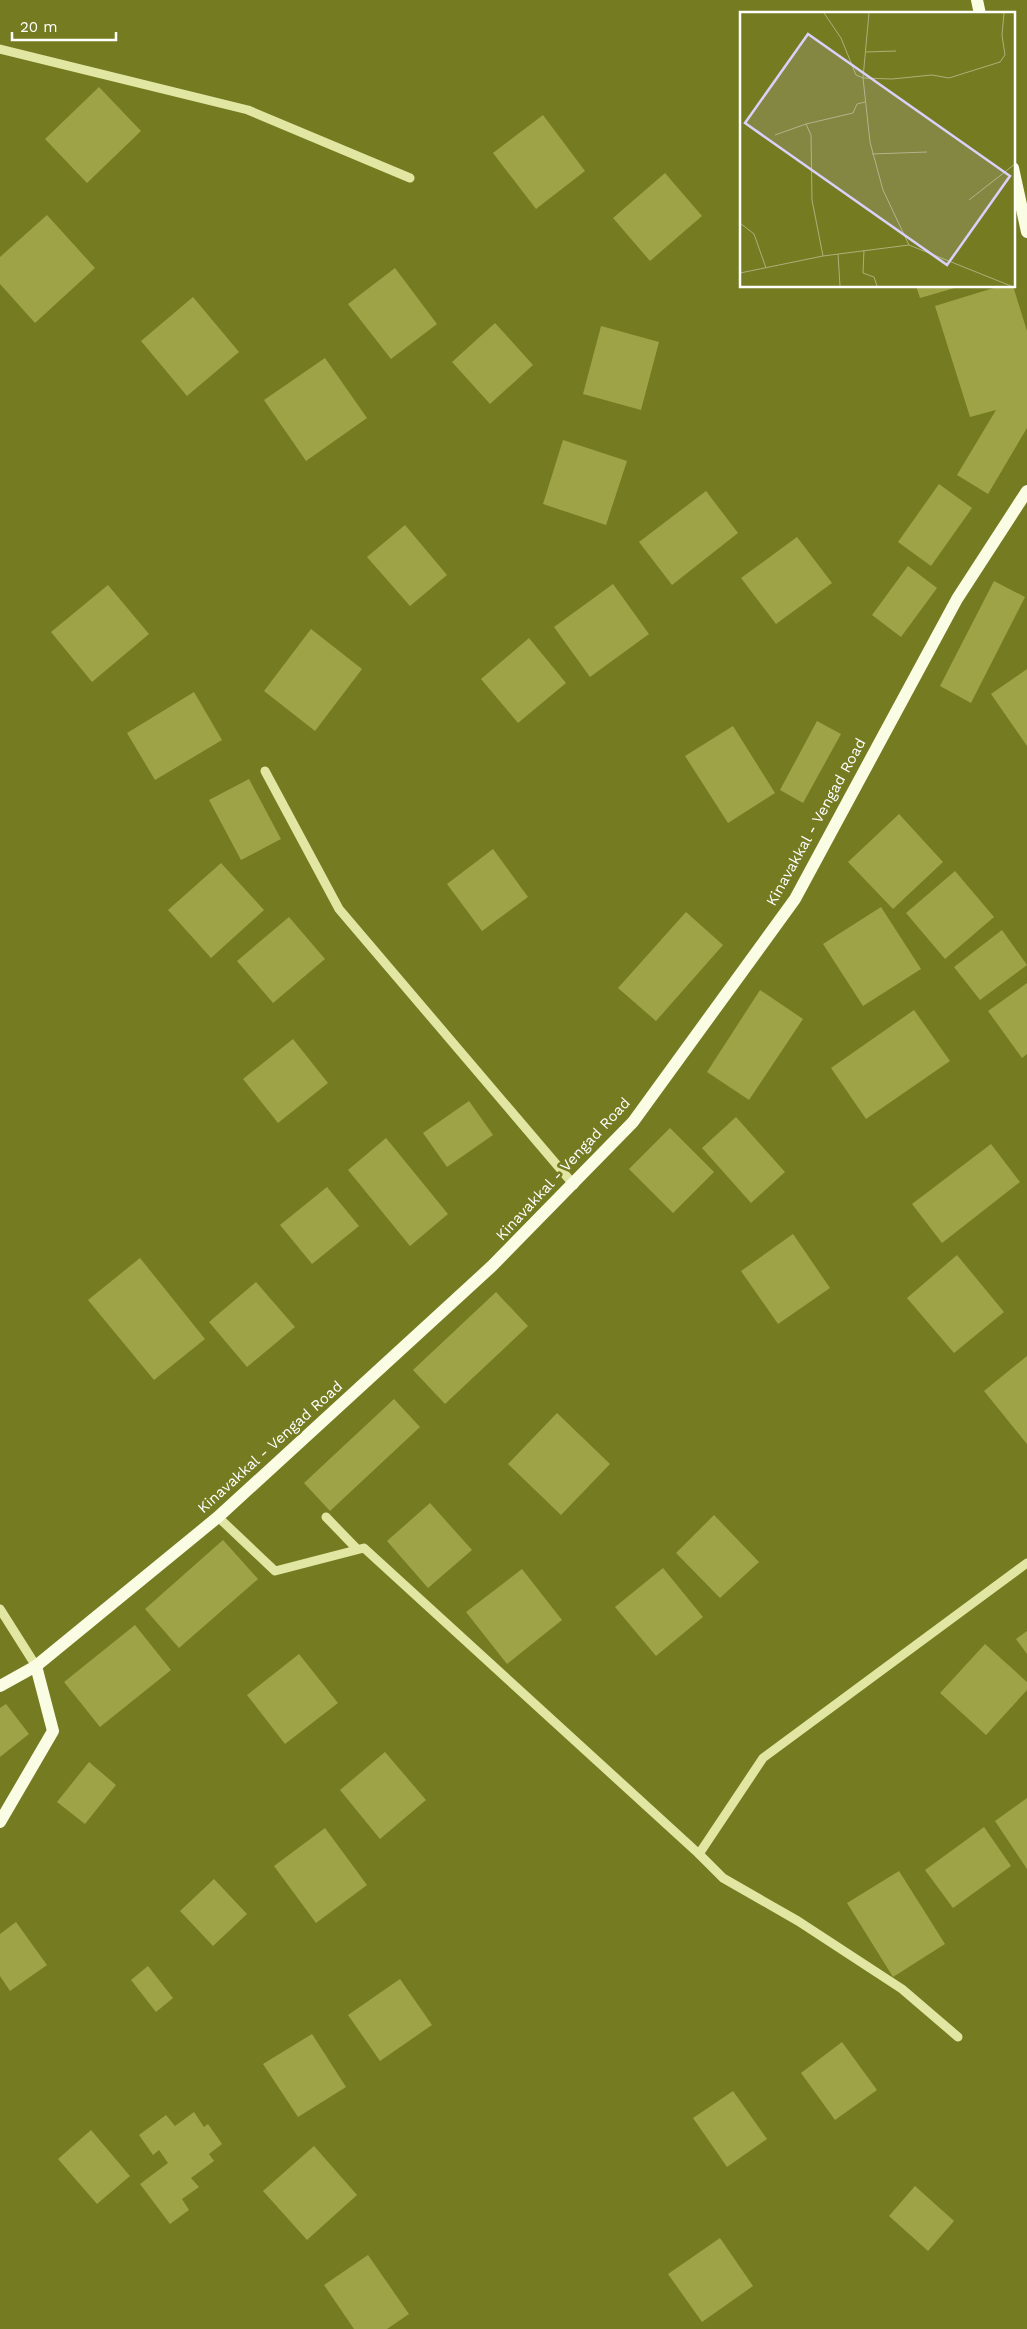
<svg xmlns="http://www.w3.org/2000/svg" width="1027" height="2329" font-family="'Work Sans',sans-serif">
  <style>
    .building { fill: #9da346 }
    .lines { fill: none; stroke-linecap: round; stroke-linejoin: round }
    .minor { stroke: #e2e6a3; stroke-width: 9 }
    .major { stroke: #fafde4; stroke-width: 12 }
    .labels { text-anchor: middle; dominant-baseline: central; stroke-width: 5; stroke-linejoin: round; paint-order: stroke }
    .street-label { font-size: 15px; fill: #fff; stroke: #757b21 }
    .inset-road { fill: none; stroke: #acb07a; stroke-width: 1 }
    .view { fill: #dad1fb; fill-opacity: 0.15; stroke: #dad1fb; stroke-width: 2.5 }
    .inset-edge { fill: none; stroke: #fff; stroke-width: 2.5 }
  </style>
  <rect width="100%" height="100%" fill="#757b21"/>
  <g class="building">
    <polygon points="99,87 141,131 87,183 45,139"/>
    <polygon points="543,115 585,171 536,209 493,153"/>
    <polygon points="665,173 702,216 650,261 613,218"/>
    <polygon points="47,215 95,268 35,323 0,284 0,257"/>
    <polygon points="395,268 437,324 391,359 348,304"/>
    <polygon points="916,286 958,286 958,287 920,298"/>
    <polygon points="1000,286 1013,286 1027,331 1027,428 988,494 957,475 996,410 970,417 935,306"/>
    <polygon points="193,297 239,352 187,396 141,341"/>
    <polygon points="495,323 533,365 490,404 452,362"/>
    <polygon points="601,326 659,342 641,410 583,394"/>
    <polygon points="325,358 367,418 306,461 264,400"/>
    <polygon points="563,440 627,461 606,525 543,504"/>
    <polygon points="939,484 972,508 931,566 898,542"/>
    <polygon points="706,491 738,533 672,585 639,542"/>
    <polygon points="405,525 447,575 410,606 367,557"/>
    <polygon points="797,537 832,583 776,624 741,578"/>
    <polygon points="908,566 937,588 901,637 872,615"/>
    <polygon points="994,581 1025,597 971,703 940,686"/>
    <polygon points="613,584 649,634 590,677 554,627"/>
    <polygon points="108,585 149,634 92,682 51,632"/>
    <polygon points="311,629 362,669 315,731 264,691"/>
    <polygon points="529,638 566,683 518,723 481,679"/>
    <polygon points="1027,669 1027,746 991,694"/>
    <polygon points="194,692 222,740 155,780 127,733"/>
    <polygon points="817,721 841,734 803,803 780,790"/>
    <polygon points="733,726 775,793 728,823 685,756"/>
    <polygon points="249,779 281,839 241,860 209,800"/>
    <polygon points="899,814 943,862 893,909 848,862"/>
    <polygon points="493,849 528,897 482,931 447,884"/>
    <polygon points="221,863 264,910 211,958 168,910"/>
    <polygon points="955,871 994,917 945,959 906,913"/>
    <polygon points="881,907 921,969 863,1006 823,944"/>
    <polygon points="686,912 723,945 656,1021 618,988"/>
    <polygon points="289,917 325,959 273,1003 237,961"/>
    <polygon points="1002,930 1027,965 980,1000 954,967"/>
    <polygon points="1027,983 1027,1054 1022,1058 988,1011"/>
    <polygon points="760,990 803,1019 749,1100 707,1072"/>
    <polygon points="914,1010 950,1061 866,1119 831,1068"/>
    <polygon points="293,1039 328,1083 278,1123 243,1079"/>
    <polygon points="469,1101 493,1135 447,1167 423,1133"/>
    <polygon points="736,1117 785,1172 751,1203 702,1148"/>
    <polygon points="670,1128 714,1172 673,1213 629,1169"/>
    <polygon points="386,1138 448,1214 410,1246 348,1170"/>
    <polygon points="991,1144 1020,1182 942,1243 912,1204"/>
    <polygon points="327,1187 359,1226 312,1264 280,1225"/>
    <polygon points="793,1234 830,1288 778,1324 741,1271"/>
    <polygon points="957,1255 1004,1312 954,1353 907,1298"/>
    <polygon points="140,1258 205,1339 154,1380 88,1300"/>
    <polygon points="256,1282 295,1327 247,1367 209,1322"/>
    <polygon points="496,1292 528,1326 445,1404 413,1370"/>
    <polygon points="1027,1356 1027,1444 984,1391"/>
    <polygon points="394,1399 420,1427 330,1511 304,1483"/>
    <polygon points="557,1413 610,1464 561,1515 508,1464"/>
    <polygon points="430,1503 472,1550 428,1588 387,1541"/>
    <polygon points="714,1515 759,1562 720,1598 676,1553"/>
    <polygon points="223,1540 258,1579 179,1648 145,1609"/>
    <polygon points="663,1568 703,1617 656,1656 615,1607"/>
    <polygon points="522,1569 562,1620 507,1664 466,1612"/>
    <polygon points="135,1625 171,1670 100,1727 64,1682"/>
    <polygon points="1027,1631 1027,1654 1016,1639"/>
    <polygon points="985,1644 1027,1682 1027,1690 986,1735 940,1693"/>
    <polygon points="299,1654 338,1703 285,1744 247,1695"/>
    <polygon points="6,1704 29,1734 0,1757 0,1708"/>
    <polygon points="385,1752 426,1800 380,1839 340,1790"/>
    <polygon points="89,1762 116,1785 85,1824 57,1802"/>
    <polygon points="1027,1798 1027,1869 995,1821"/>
    <polygon points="984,1827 1011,1866 953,1908 925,1870"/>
    <polygon points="325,1828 367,1885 316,1923 274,1866"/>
    <polygon points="899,1871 945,1944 893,1977 847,1903"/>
    <polygon points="214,1879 247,1914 213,1946 180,1911"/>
    <polygon points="16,1922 47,1965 10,1991 0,1976 0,1934"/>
    <polygon points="148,1966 173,1998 156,2012 131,1980"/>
    <polygon points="400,1979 432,2025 380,2061 348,2015"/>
    <polygon points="312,2034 346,2087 298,2117 263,2064"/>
    <polygon points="842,2042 877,2090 835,2120 801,2073"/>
    <polygon points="733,2091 767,2139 727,2167 693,2118"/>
    <polygon points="194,2112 204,2127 208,2124 222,2144 209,2154 214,2161 191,2178 199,2187 182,2199 189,2210 170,2224 140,2184 168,2163 159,2150 153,2155 139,2135 166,2115 175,2126"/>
    <polygon points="91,2130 130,2176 97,2204 58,2159"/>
    <polygon points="314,2146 357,2195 307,2240 263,2191"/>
    <polygon points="915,2186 954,2221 928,2251 889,2216"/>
    <polygon points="720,2238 753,2286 702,2322 668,2274"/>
    <polygon points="368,2255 409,2314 387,2329 354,2329 324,2285"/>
  </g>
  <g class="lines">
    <g class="minor">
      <polyline points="0,49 248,110 410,178"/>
      <polyline points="265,771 339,909 574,1185"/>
      <polyline points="218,1517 275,1571 364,1548 699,1854 763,1758 1027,1563"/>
      <polyline points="326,1517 357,1549"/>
      <polyline points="0,1609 36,1666"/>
      <polyline points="699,1854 723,1878 798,1921 902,1989 958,2037"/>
    </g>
    <g class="major">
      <polyline points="977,0 980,14"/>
      <polyline points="1013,168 1027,232"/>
      <polyline points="0,1686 36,1666 218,1517 492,1266 633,1122 795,899 957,599 1027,491"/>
      <polyline points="0,1822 53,1731 36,1666"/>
    </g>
  </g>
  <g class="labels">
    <g class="street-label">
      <text transform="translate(816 822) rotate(-61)">Kinavakkal - Vengad Road</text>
      <text transform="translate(563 1169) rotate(-47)">Kinavakkal - Vengad Road</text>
      <text transform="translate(270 1447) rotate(-42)">Kinavakkal - Vengad Road</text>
    </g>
  </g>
  <g transform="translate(740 12)">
    <rect width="275" height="275" fill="#757b21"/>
    <path class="inset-road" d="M84 1 101 26 116 63 123 66M129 1 123 66 130 130 143 178 169 233M125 40 156 39M123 66 152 67 192 63 209 66 260 50 265 43 262 23 264 1M35 123 66 112M132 142 187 140M229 188 275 152M0 211 14 222 26 256M124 238 123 261 134 265 137 274M98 242 100 274M83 244 72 188 71 123 66 112 113 101 117 92 125 90M0 261 83 244 169 233 271 274"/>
    <path class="view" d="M68 22 270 164 207 253 5 111Z"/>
    <rect width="275" height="275" class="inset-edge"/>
  </g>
  <path d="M12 32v8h104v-8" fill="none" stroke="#ffffff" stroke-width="2.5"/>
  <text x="20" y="32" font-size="15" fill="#ffffff" stroke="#757b21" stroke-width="4" paint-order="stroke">20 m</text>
</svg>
